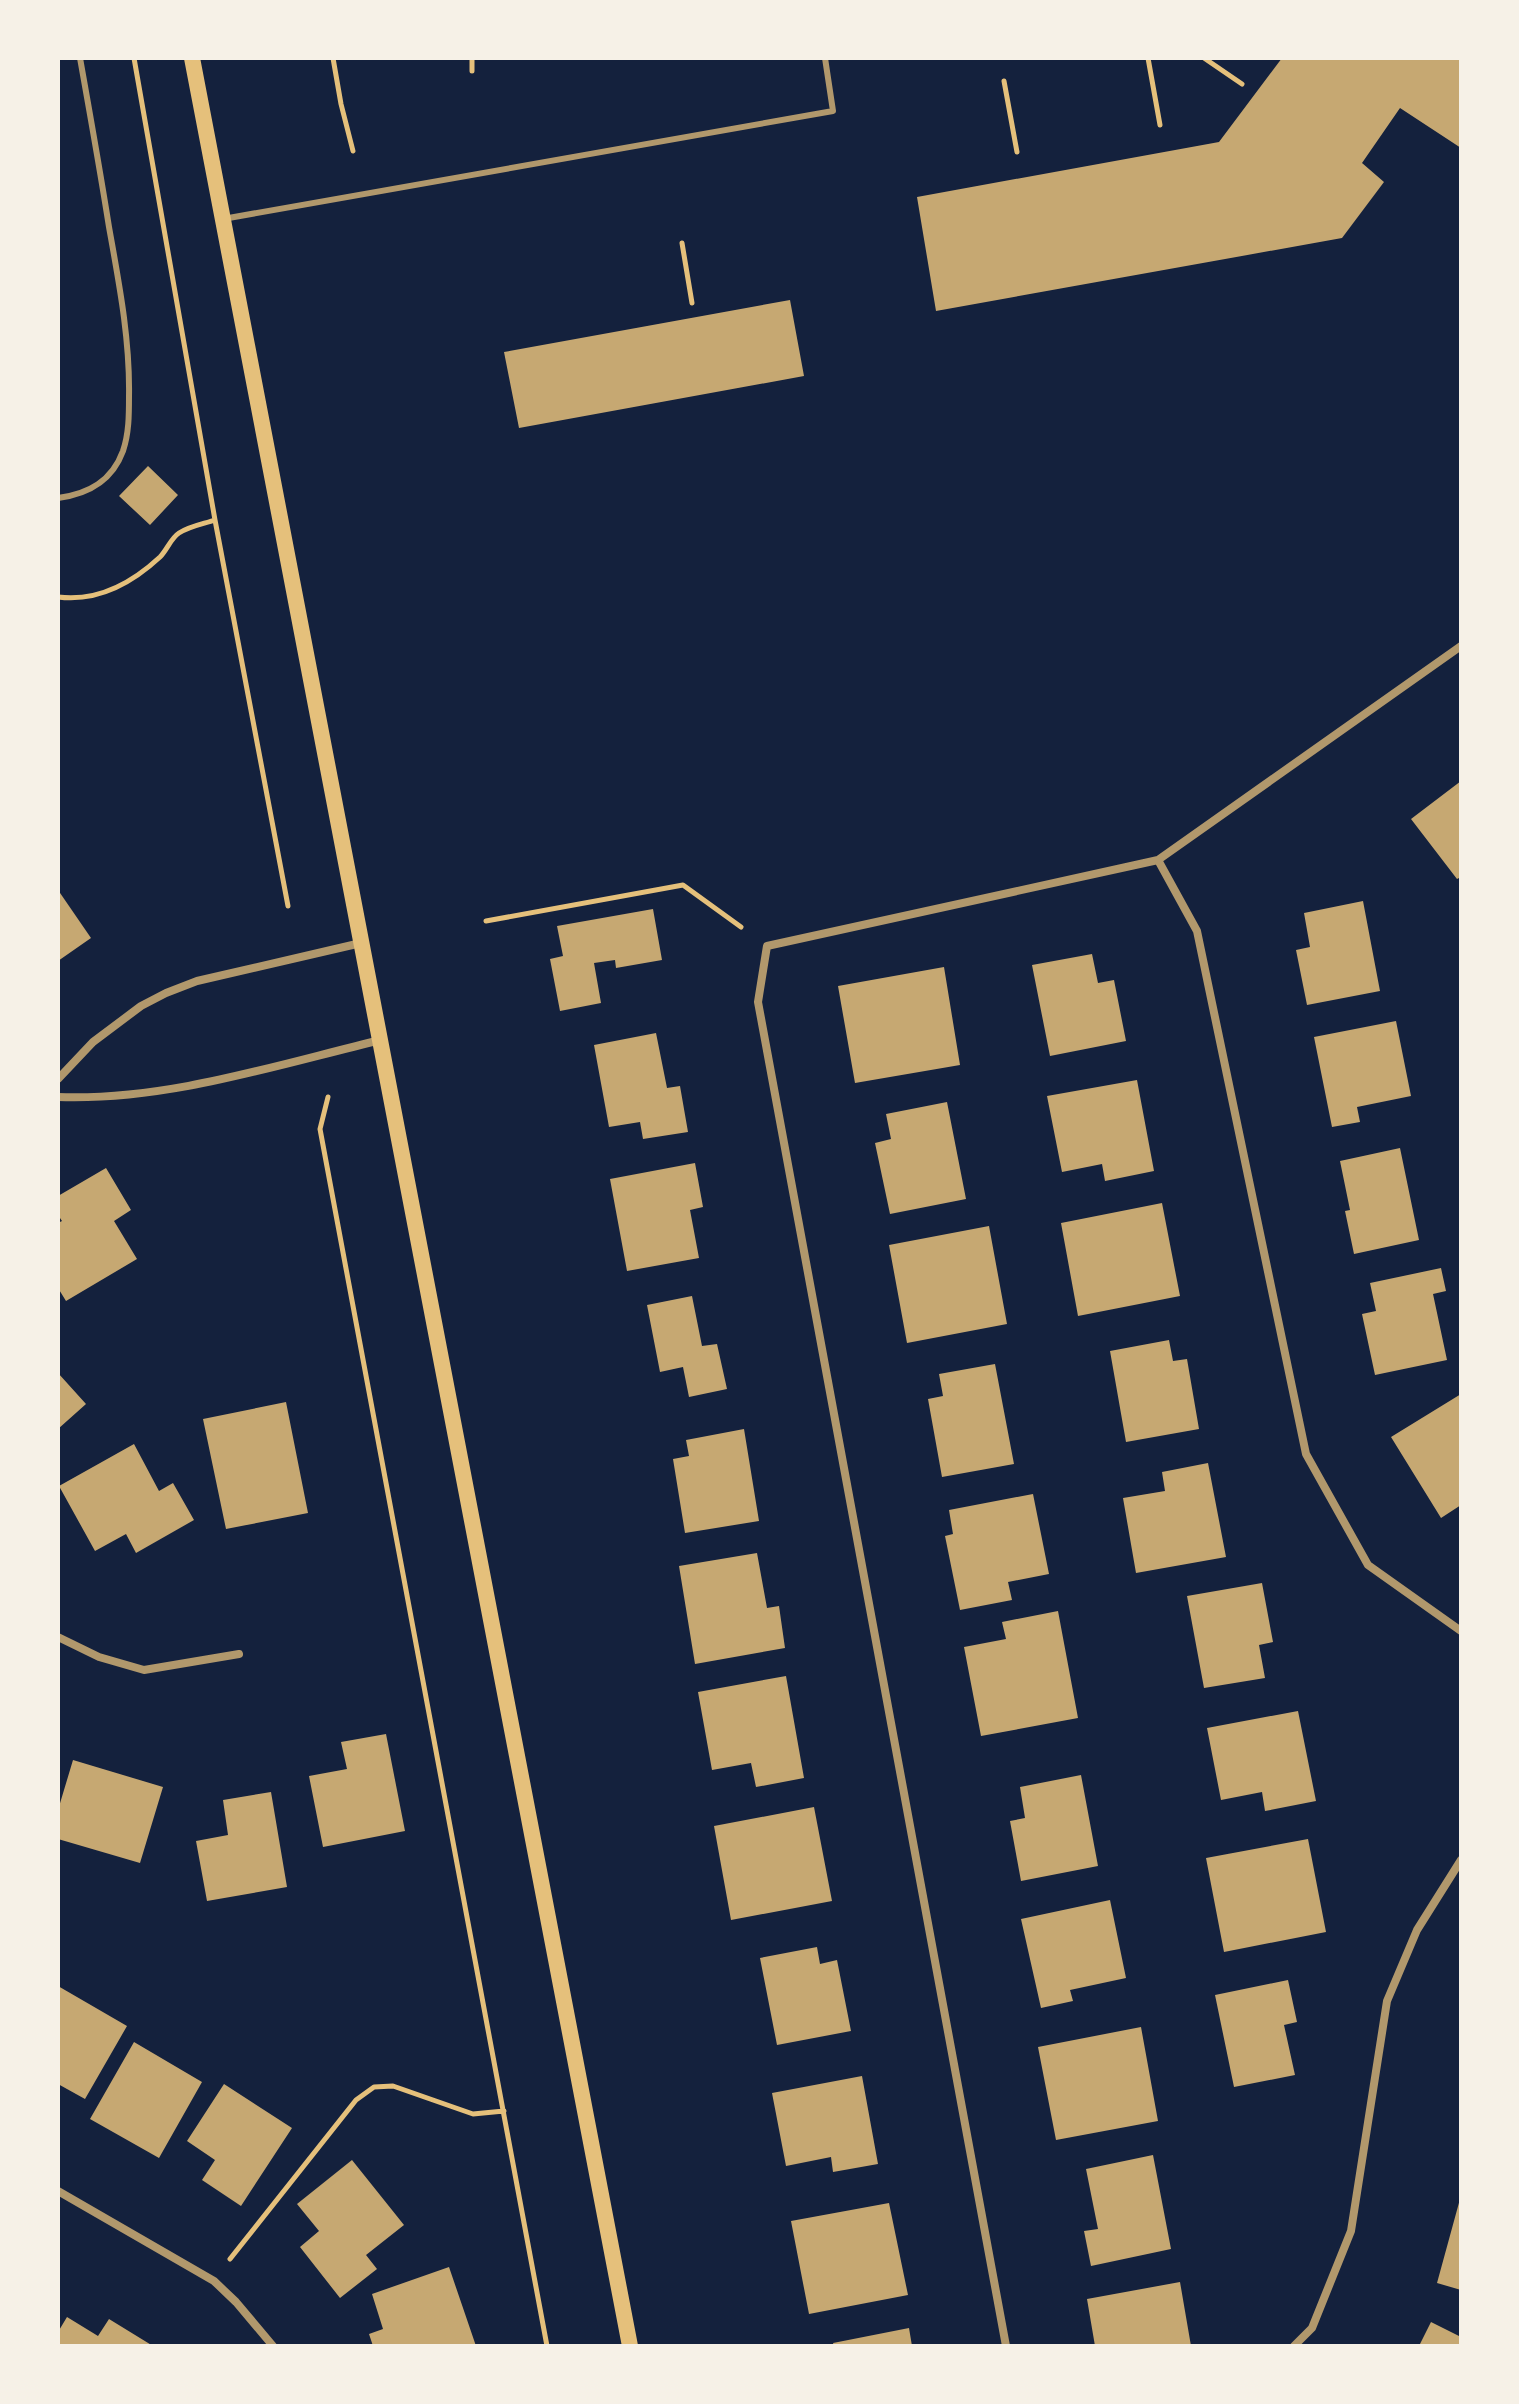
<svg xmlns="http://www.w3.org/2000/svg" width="1519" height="2404" viewBox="0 0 1519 2404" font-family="'Asap Condensed',sans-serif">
<rect width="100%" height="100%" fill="#14213d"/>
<!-- building -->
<path fill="#c6a872" d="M 1282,58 L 1461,58 L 1461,148 L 1400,108 L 1362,163 L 1384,182 L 1342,238 L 936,311 L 917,197 L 1219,142 Z
M 790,300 L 804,376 L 519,428 L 504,352 Z
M 148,466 L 178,495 L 150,525 L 119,496 Z
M 1461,781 L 1461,877 L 1457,879 L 1411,819 Z
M 58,890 L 91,938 L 58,961 Z
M 1363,901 L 1380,991 L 1307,1005 L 1296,950 L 1310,947 L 1304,913 Z
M 653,909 L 662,960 L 616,968 L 615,960 L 594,963 L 601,1003 L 560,1011 L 550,959 L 563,956 L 557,926 Z
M 1092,954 L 1098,983 L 1114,980 L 1126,1041 L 1050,1056 L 1032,965 Z
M 944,967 L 960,1065 L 855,1083 L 838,986 Z
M 1396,1021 L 1411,1096 L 1357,1107 L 1360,1122 L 1332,1127 L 1314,1037 Z
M 656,1033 L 667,1088 L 680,1086 L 688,1132 L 643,1139 L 640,1122 L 609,1127 L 594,1045 Z
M 1137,1080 L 1154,1171 L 1105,1181 L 1102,1164 L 1062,1172 L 1047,1096 Z
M 947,1102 L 966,1199 L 890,1214 L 875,1143 L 891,1139 L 886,1114 Z
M 1400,1148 L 1419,1240 L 1354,1254 L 1345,1211 L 1350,1210 L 1340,1161 Z
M 695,1163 L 703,1207 L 690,1210 L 699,1258 L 627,1271 L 610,1179 Z
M 106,1168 L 131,1210 L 114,1221 L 137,1259 L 66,1301 L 58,1288 L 58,1223 L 62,1221 L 58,1215 L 58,1196 Z
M 1162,1203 L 1180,1296 L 1078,1316 L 1061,1223 Z
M 989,1226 L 1007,1324 L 907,1343 L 889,1245 Z
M 1441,1268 L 1446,1291 L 1433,1294 L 1447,1360 L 1375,1375 L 1362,1314 L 1376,1311 L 1370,1283 Z
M 692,1296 L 702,1346 L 717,1344 L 727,1389 L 689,1397 L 683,1367 L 660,1372 L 647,1305 Z
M 1169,1340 L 1173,1361 L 1187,1359 L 1199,1429 L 1126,1442 L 1110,1351 Z
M 995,1364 L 1014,1464 L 942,1477 L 928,1399 L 943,1396 L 939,1374 Z
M 58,1373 L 86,1404 L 58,1429 Z
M 1461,1394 L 1461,1505 L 1441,1518 L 1391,1437 Z
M 286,1402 L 308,1513 L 226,1529 L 203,1419 Z
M 744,1429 L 759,1521 L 685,1533 L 673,1459 L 689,1456 L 686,1440 Z
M 134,1444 L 159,1491 L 173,1483 L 194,1520 L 136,1553 L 126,1534 L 95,1551 L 59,1486 Z
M 1208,1463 L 1226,1557 L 1136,1573 L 1123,1498 L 1165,1491 L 1162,1472 Z
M 1033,1494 L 1049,1574 L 1008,1582 L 1012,1600 L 960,1610 L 945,1536 L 953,1534 L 949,1510 Z
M 757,1553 L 767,1608 L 779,1606 L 785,1648 L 695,1664 L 679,1566 Z
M 1262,1583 L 1273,1642 L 1259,1645 L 1265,1678 L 1204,1688 L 1187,1596 Z
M 1058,1611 L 1078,1718 L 981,1736 L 964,1647 L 1006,1639 L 1002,1622 Z
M 786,1676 L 804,1778 L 756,1787 L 751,1763 L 712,1770 L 698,1692 Z
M 1298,1711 L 1316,1801 L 1265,1811 L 1262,1792 L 1221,1800 L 1207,1728 Z
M 386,1734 L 405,1831 L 323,1847 L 309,1776 L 347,1769 L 341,1742 Z
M 73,1760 L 163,1787 L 140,1863 L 58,1839 L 58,1810 Z
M 1081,1775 L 1098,1866 L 1021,1881 L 1010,1821 L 1025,1818 L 1020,1787 Z
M 271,1792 L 287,1887 L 207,1901 L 196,1841 L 228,1835 L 223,1800 Z
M 814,1807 L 832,1901 L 731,1920 L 714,1826 Z
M 1308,1839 L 1326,1932 L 1224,1952 L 1206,1858 Z
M 1110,1900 L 1126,1978 L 1070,1990 L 1073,2001 L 1041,2008 L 1021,1919 Z
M 817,1947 L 820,1964 L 837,1960 L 851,2031 L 777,2045 L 760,1958 Z
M 1288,1980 L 1297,2022 L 1284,2025 L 1295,2075 L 1234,2087 L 1215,1995 Z
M 58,1986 L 127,2026 L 85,2099 L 58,2084 Z
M 1141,2027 L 1158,2121 L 1056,2140 L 1038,2047 Z
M 134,2042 L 202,2082 L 159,2158 L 90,2119 Z
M 862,2076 L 878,2164 L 833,2172 L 831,2157 L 786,2166 L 772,2093 Z
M 224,2084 L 292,2128 L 241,2206 L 202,2180 L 215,2160 L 187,2141 Z
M 1153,2155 L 1171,2249 L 1091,2266 L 1084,2231 L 1098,2229 L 1086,2169 Z
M 352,2160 L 404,2225 L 366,2255 L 377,2269 L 340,2298 L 300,2247 L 319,2231 L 297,2204 Z
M 1460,2199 L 1461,2199 L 1461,2290 L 1437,2283 Z
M 889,2203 L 908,2295 L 809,2314 L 791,2221 Z
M 449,2267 L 476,2346 L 373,2346 L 369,2334 L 383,2329 L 372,2294 Z
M 1180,2282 L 1191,2346 L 1095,2346 L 1087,2299 Z
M 67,2317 L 98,2336 L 109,2319 L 153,2346 L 58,2346 L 58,2332 Z
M 1431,2322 L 1461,2337 L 1461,2346 L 1419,2346 Z
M 909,2328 L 912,2346 L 834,2346 L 833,2343 Z"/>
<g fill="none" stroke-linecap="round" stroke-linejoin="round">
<!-- path -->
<path stroke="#e5c07b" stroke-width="5" d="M 134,58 L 215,520 L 288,906
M 333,58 L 341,104 L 353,151
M 472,58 L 472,71
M 1148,58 L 1160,125
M 1204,58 L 1242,84
M 1004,81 L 1017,152
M 682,243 L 692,303
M 58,597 C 97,602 132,583 160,557 C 167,550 171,538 179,533 C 190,526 203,524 215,520
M 486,921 L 683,885 L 741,927
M 328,1097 L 320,1129 L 547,2346
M 230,2259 L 356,2100 L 374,2087 L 393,2086 L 473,2114 L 504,2111"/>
<!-- service -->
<path stroke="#b1986c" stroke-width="6" d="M 223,219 L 833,111 L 825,58
M 58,498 C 89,494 112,481 123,451 C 129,433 129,415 129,396 C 130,339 119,283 109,227 C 100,170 90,114 80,58"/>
<!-- minor -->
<path stroke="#b1986c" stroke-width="8" d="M 1158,860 L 1197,931 L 1306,1454 L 1368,1565 L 1461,1631
M 58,1079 L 93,1042 L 141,1006 L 166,993 L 197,981 L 361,943
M 58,1097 C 167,1101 276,1065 381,1040
M 58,1637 L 99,1657 L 144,1670 L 239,1654
M 58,2191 L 214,2281 L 236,2302 L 273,2346
M 1006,2346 L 758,1002 L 767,946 L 1158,860 L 1461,646
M 1294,2346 L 1312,2328 L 1351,2231 L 1387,2001 L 1417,1930 L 1461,1860"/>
<!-- secondary -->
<path stroke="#e5c07b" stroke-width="16" d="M 192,58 L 630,2346"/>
</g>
<!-- border -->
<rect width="1519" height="2404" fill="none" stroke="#f6f1e7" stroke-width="120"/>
</svg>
